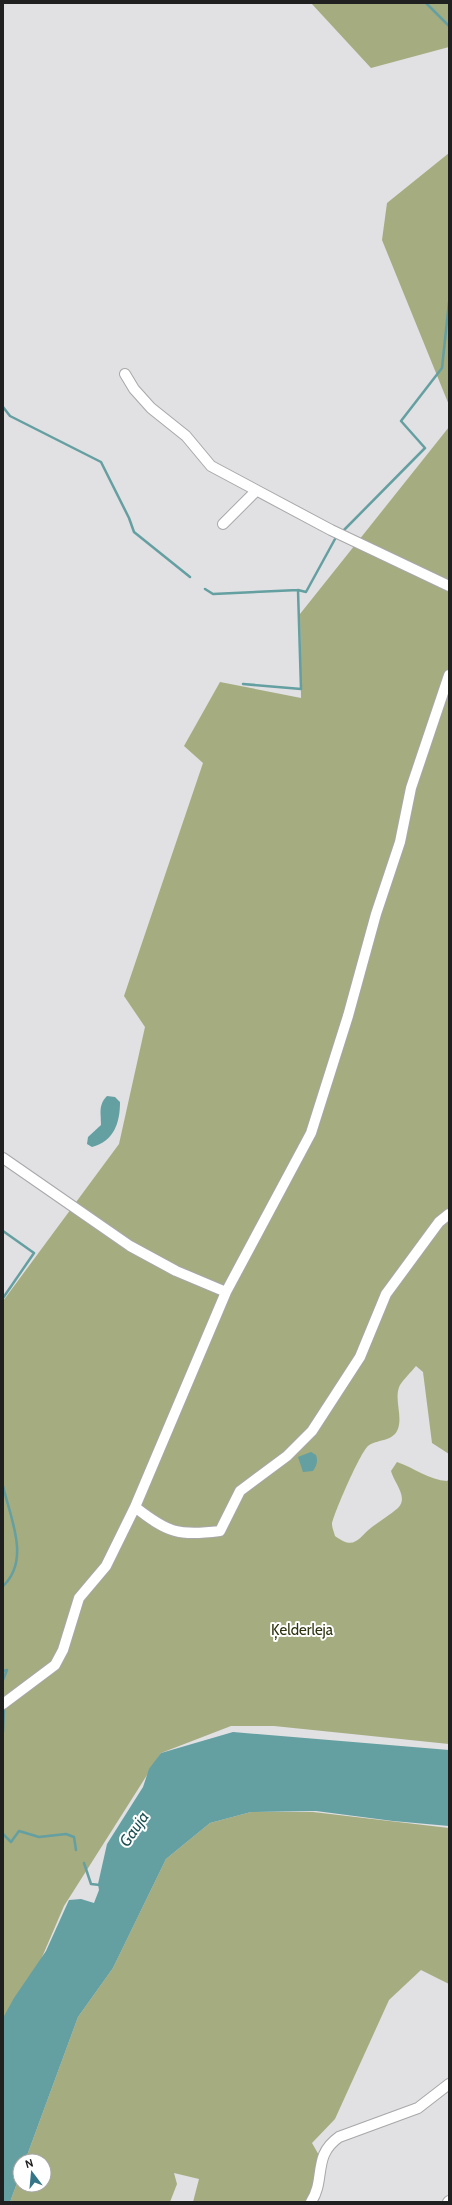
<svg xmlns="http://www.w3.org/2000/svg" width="452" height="2205" viewBox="0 0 452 2205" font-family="Cabin,sans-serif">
<rect width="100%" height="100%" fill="#e1e0e3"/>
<!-- forest -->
<path fill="#a5ac80" d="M 311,3 L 449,3 L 449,47 L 371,68 Z
M 449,153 L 449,405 L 382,240 L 387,203 Z
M 449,427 L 449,1454 L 432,1443 L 423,1372 L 416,1366 C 411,1372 404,1379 400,1385 C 393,1399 404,1417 397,1431 C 391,1442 377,1439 368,1446 C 360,1453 334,1513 332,1524 C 332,1528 334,1532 335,1536 C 355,1551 358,1538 372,1527 C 380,1521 390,1515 398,1508 C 409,1497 394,1483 391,1471 L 397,1462 C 414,1468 430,1480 447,1481 L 449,1479 L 449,1744 L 274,1726 L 231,1726 L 161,1753 L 64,1906 L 3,2048 L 3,1301 L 119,1144 L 145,1027 L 124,996 L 203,763 L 184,746 L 220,682 L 301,698 L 300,614 Z
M 251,1812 L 313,1812 L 449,1828 L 449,1984 L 421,1970 L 389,2000 L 335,2119 L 312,2143 L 320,2157 L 311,2196 L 307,2202 L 193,2202 L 199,2179 L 174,2173 L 177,2184 L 170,2202 L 10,2202 L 20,2175 L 20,2185 L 44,2185 L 44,2161 L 25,2161 L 78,2017 L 113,1968 L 166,1859 L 210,1823 Z"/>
<!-- water -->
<path fill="#649fa1" d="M 107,1096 L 115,1097 L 120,1102 C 120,1123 114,1141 92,1147 L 87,1144 L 88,1137 L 101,1125 C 101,1114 98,1105 107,1096 Z
M 311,1452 L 316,1455 C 318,1461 317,1465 313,1471 L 303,1472 L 298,1457 Z
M 233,1732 L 449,1750 L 449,1826 L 393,1821 L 316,1811 L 251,1812 L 210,1823 L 166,1859 L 113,1968 L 78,2017 L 25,2161 L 20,2161 L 20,2175 L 10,2202 L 3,2202 L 3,2018 L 14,1998 L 46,1951 L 69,1900 L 81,1899 L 94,1903 L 99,1890 L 98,1884 L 107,1844 L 143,1787 L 149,1769 L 161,1753 Z"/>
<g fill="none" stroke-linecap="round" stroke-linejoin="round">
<!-- stream -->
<path stroke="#649fa1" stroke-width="2.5" d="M 426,3 L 449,26
M 3,407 L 10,416 L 101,462 L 129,518 L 134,532 L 190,577
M 344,530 L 425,448 L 401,421 L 442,368 L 449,302
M 205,589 L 213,594 L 298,590 L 301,689 L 243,684
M 298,590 L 306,592 L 335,539
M 3,1231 L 34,1253 L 3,1298
M 3,1486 C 10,1517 31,1560 3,1586
M 3,1671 L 7,1670 L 3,1680
M 3,1732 L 4,1710
M 3,1834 L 11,1842 L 19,1831 L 39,1837 L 66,1834 L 74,1837 L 76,1850
M 84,1863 L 91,1884 L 100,1885"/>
<!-- minor casing -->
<g stroke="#a8a7a9" stroke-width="12">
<path id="minor" d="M 125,374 L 134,389 L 151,408 L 186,436 L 211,466 L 331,530 L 449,586
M 223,524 L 256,491
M 3,1158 L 130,1246 L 176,1271 L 226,1292
M 135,1507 L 226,1292 L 311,1133 L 348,1016 L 376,914 L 400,842 L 411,788 L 449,675
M 3,1704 L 55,1665 L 63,1650 L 79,1598 L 106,1566 L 135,1507 C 168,1533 178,1536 220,1531 L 240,1491 L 287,1456 L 312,1431 L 360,1357 L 386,1294 L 439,1222 L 449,1214
M 311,2202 C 326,2179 312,2156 339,2137 L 418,2108 L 449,2084
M 448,2202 L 449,2201"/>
</g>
<!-- minor -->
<use href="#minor" stroke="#fff" stroke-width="10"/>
</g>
<g text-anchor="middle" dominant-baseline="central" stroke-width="4" stroke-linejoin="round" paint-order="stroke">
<!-- park labels -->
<g font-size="15" fill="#2e320e" stroke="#fff">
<text x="302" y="1630">Ķelderleja</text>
</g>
<!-- water labels -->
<g font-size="16" font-style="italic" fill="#1d5154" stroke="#fff">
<text transform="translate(134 1829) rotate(-55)">Gauja</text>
</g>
</g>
<!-- border -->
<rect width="452" height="2205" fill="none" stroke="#212021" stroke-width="8"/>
<!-- north arrow -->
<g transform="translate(32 2173) rotate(344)"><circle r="19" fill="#ffffff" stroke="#a6a6a6"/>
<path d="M0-3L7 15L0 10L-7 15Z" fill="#347588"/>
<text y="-6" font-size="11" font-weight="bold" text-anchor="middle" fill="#212021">N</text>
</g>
</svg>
